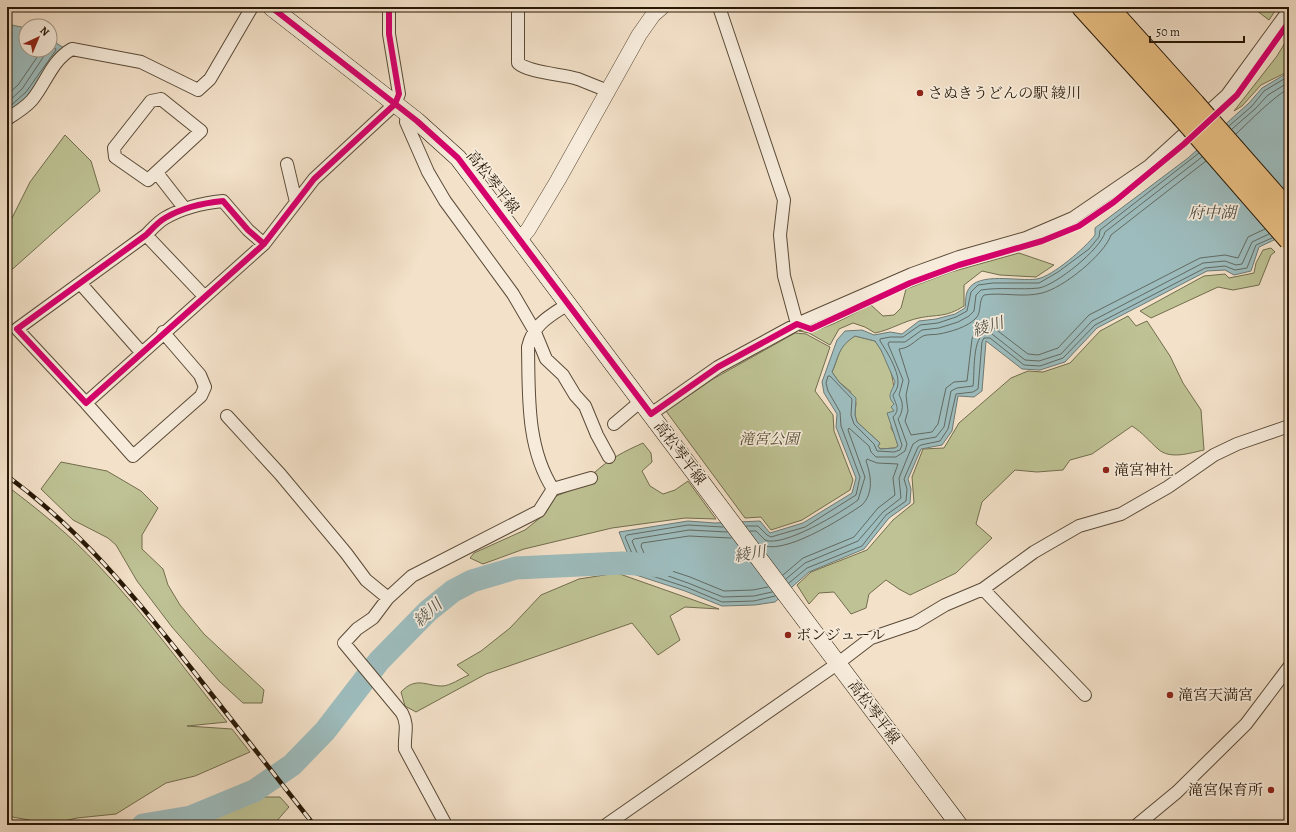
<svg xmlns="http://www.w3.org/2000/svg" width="1296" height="832" viewBox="0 0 1296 832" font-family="Alegreya,'Noto Serif JP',serif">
<rect width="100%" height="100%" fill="#f3e1c9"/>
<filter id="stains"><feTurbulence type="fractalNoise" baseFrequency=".005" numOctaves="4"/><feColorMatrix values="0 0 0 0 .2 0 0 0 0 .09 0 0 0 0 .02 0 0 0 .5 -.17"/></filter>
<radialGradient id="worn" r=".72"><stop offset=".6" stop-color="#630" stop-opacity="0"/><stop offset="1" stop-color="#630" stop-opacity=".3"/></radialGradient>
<!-- green -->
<path fill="#bec294" stroke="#726d4d" d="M 1252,7 L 1276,7 L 1277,8 L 1269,20 Z
M 1289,36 L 1289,71 L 1261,85 L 1242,106 L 1234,111 L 1277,56 Z
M 65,135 L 91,161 L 100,191 L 7,274 L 7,228 L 30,182 Z
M 1271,248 L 1275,252 L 1271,255 L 1259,285 L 1233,290 L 1218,287 L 1151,318 L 1140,311 L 1204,276 L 1225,274 L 1229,278 L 1254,273 L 1256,263 L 1263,250 Z
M 1019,253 L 1054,265 L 1036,277 L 1000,275 L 982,271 L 964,285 L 964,306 C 945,318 938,314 919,318 C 904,321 890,330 875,333 L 865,327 L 853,323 L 839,329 L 830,345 L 809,333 L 799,331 C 805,329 809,331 815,330 C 834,326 853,313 871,305 L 883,316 L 894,315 L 901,308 L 906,289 L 951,272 Z
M 1128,316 L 1136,326 L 1147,321 L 1170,356 L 1183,383 L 1201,410 L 1204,450 C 1190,453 1170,460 1158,449 C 1149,441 1143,433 1132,426 L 1092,454 L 1070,460 L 1063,470 L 1037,472 L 1015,470 L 982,502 L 976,524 L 992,538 L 956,573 L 910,595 L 899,589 L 886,580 L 869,594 L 866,608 L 851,614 L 834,592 L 819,593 L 809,604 L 797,585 L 811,572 L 867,550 L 893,520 L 914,503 L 912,477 L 923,449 L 944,448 L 959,423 L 1011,378 L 1028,371 L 1043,372 L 1070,363 L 1100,331 Z
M 795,333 L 806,334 L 830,347 L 815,391 L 833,415 L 834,431 L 853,480 L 850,490 L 802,520 L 771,530 L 761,517 L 745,518 L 666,411 L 713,379 Z
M 855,336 L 875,341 C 896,369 897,394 891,428 L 895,435 L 898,446 L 895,448 L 880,449 L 878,446 L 880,443 L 857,422 L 855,415 L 856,403 L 850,391 L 839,382 L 832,372 C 840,355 837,347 855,336 Z
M 643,443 L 651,453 L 652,462 L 642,471 L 650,486 L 663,494 L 675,490 L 688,481 L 716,519 L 685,518 L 612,528 L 524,549 L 483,564 L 470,558 L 474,553 L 525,530 L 545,514 L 556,496 L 597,480 L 594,473 C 609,459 625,451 643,443 Z
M 61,462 L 107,471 L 141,491 L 158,508 L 142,535 L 142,549 L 163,569 L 168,585 L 180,605 L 204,634 L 264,690 L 262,703 L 243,703 L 219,681 L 172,627 L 137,581 L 116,545 L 108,538 L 73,520 L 41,489 Z
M 7,486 C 39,510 71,536 98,565 C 145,614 185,670 227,722 L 187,726 L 232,729 L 250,752 L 195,776 L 166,783 L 116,814 L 77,818 L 51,824 L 7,816 Z
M 617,573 L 719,609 L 685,607 L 670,616 L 680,640 L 658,655 L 632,623 L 486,674 L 416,712 L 405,706 L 401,692 C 416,676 426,686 442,686 C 450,686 461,678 469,675 L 457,665 L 481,651 L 510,628 L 541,595 L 579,579 Z
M 265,797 L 280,797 L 289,807 L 274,824 L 185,825 Z"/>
<!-- water -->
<path fill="#9dbcbd" stroke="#6e7a74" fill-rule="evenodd" d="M 7,24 L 26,28 L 26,50 L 50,50 L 50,39 L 64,48 L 29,95 L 7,115 Z
M 1289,72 L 1289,233 L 1259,247 L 1251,271 L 1234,275 L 1225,270 L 1207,271 L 1097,328 L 1065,362 L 1040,370 L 1022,369 L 986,341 L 982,391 L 974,397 L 958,396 L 952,431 L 942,445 L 921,449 L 908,479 L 911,489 L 910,503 L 889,518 L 864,549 L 809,572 L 775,602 L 755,605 L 722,606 L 685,591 L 636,575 L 619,532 L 688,521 L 715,523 L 760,521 L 770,533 L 803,523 L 852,493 L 856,478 L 836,427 L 837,414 L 824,393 L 822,382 L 837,340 L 845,331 L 862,330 L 874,335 L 890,332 L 902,334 L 919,321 L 936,319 L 955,314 L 965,308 C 966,303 965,295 968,290 C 978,271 1019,282 1037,279 C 1053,276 1085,248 1095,235 L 1095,228 L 1188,158 L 1249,103 L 1262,88 ZM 855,336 L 875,341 L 881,350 L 895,382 C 892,392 886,395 894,404 L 891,407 L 894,411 L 887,413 L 898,446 L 895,448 L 880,449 L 878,446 L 880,443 L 857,422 L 855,415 L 856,398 L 839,382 L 832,372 C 839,356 838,347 855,336 Z"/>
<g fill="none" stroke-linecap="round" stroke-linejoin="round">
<!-- shore -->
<path stroke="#626a62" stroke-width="1" d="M 7,95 L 18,85 L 40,53 L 40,50
M 7,103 L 22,89 L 48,50
M 7,109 L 26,92 L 56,50 L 55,48 L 50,44
M 1229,126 L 1252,106 L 1264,91 L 1289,76
M 1232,129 L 1255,109 L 1268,95 L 1289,82
M 1236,134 C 1253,118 1270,100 1289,88
M 1206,161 L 1111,235 C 1104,255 1063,288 1042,293 C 1023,298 1002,292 984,295 C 978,301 982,312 976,318 C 968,327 950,332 939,334 C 934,335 928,334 923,336 C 914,341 910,348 899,349 L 909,381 L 906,395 L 908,411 L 905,421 L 911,435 L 932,432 L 938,424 L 946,388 L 954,382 L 967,381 L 972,339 L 975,332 L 980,328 L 988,326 L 994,328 L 1028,354 L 1038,355 L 1058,348 L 1089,315 L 1200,258 L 1225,255 L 1238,258 L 1248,237 L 1265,229
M 746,526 L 758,526 L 767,535 L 771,537 L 805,527 L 856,495 L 860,477 L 841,426 L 840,412 L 828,391 L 826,383 L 828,376 L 830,376 L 852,399 L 851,415 L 854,424 L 874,444 L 877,451 L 894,452 L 900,450 L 902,445 L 893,417 C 901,409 895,404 893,395 C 896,391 898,387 898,383 C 899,371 886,350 880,341 L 880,339 L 890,337 L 903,337 L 920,325 L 938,323 L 956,317 L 967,311 L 971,292 L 978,285 L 993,283 L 1039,283 L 1058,272 L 1089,249 L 1099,237 L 1100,230 L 1199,153
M 723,527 L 688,525 L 627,535 L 625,537 L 640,572 L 686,587 L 722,602 L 754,601 L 775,596
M 750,531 L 756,531 L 765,540 C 783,548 842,512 858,500 L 865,477 L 848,430 L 849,428 L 869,446 L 871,452 L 876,457 L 896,457 L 905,451 L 907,444 L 898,419 C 903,412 904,403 899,395 L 903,380 L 888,344 L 889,342 L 905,342 L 922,330 L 939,328 L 958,322 L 969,316 L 974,311 L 976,295 L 981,290 C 1000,287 1020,290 1039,288 C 1056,285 1101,249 1105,232 L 1202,157
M 727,532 L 689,530 L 634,539 L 632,541 L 643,567 L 688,583 L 723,597 L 754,596 L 772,592
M 731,538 L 689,536 L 642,543 L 641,546 L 648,563 L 690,577 L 724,591 L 753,590 L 768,587
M 760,544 C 781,558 843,518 862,505 C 874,493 871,475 866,461 L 867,459 L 877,463 L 898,464 L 893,478 L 895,495 L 878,508 L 854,537 L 803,558 L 783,575
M 786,579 L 805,563 L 858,541 L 883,512 L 901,498 L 899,478 L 913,444 L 919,440 L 936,437 L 944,427 L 951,391 L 957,388 L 973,386 C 975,373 971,326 992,334 L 1025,360 L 1039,361 L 1061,354 L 1092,321 L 1203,263 L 1225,261 L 1236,265 L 1242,264 L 1252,242 L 1269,234
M 789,583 L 807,568 L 862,546 L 886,515 L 906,501 L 907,489 L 904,479 L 918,447 L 921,445 L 940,441 L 948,429 L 956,394 L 973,392 L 978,389 L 982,342 L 984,338 L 990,338 L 1024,365 L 1040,366 L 1063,358 L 1095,325 L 1205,268 L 1225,266 L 1235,270 L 1247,268 L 1256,245 L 1272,238"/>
<!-- river -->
<path stroke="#9dbcbd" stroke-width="23" d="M 143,825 L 191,817 L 254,791 L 292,765 L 325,731 L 379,661 L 428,611 L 453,591 L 472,581 L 516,568 L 622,563 L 663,566"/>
<!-- minor casing -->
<g stroke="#5a4a37" stroke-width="14">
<path id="minor" d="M 518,7 L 518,63 C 529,73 563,74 578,79 C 588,83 598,87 608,91
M 719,7 L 784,200 L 780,235 L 784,276 L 797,324
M 161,99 L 201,131 L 148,180 L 115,157 L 114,148 L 151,101 Z
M 407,113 L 406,122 L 428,172 L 445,201 L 513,294 L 534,330 L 546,359 L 563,375 L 575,395 L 585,406 L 597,435 L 609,457
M 7,119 C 15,114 26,107 32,100 C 46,83 52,60 72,49 L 141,62 L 198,90 L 210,79 L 252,7
M 287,164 L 296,202
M 157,173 L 185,209
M 146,235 L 204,296
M 264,244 L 248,230 L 223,201 C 203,203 182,208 165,218 C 158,222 152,229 146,235 L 17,329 L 86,403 L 264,244 L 314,179 L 395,104 L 399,94 L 389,34 L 389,7
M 80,283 L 141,352
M 568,304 C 550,316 533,324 528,347 C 529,394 526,447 553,489 L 591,478
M 86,403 L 133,456 L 201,396 L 205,387 L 200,375 L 163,332
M 651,414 L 718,367 L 797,324 L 912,274 L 959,257 L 1026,238 L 1073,218 L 1149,166 L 1227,95 L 1289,10
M 227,416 L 280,474 L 346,553 L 366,580 L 388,598
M 614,424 L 641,401
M 983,589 L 1085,695
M 446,825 L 405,749 C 404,734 409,726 402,713 L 344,643 L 357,629 L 373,618 L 388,598 L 412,576 L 539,511 L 553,489
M 606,825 L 837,664 L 871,638 L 915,623 L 945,605 L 983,589 L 1034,552 L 1079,526 L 1121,514 L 1168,487 L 1214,455 L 1237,444 L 1289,426
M 1137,825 L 1177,792 L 1246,724 L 1289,667"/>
</g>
<!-- tertiary casing -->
<g stroke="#5a4a37" stroke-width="16">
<path id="tertiary" d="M 520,239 L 528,230 L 558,180 L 639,35 L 653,15 L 662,7"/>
</g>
<!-- secondary casing -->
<g stroke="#271806" stroke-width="18">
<path id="secondary" d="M 271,7 L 417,121 L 458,158 L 959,825"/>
</g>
<!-- trunk casing -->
<g stroke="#271806" stroke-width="22">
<path id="trunk" d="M 1082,7 L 1181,116
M 1108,7 L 1195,104"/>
</g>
<!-- minor -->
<use href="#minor" stroke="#f7ecdc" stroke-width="12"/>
<!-- tertiary -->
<use href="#tertiary" stroke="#f7ecdc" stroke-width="15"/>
<!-- secondary -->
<use href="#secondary" stroke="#f7ecdc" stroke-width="17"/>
<!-- trunk -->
<use href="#trunk" stroke="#eac084" stroke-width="20"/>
<!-- rail casing -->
<g stroke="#271806" stroke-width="4.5">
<path id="rail" d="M 7,476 C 79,528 136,598 191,668 C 232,720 273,773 314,825"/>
</g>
<!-- rail -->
<use href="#rail" stroke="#f7ecdc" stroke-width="3" stroke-dasharray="9" stroke-linecap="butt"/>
<!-- trunk-bridge casing -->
<g stroke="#271806" stroke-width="22" stroke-linecap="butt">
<path id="trunk-bridge" d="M 1195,104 L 1289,211
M 1181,116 L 1289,240"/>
</g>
<!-- trunk-bridge -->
<use href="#trunk-bridge" stroke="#eac084" stroke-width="20"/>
<!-- cycleway casing -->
<g stroke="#f7ecdc" stroke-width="8">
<path id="cycleway" d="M 271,7 L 417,121 L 458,158 L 651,414 L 718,367 L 797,324 L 811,329 L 910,283 L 959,265 L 1042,241 L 1079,226 L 1114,202 L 1184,144 L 1237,95 L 1289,22
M 264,244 L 248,230 L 223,201 C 203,203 182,208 165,218 C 158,222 152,229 146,235 L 17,329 L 86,403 L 264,244 L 314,179 L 395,104 L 399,94 L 389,34 L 389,7"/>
</g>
<!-- cycleway -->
<use href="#cycleway" stroke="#d6006c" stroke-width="6"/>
</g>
<!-- markers -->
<g fill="#8f2418" stroke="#f7ecdc" stroke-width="1.5">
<circle cx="920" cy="93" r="4"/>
<circle cx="1106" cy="470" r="4"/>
<circle cx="788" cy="635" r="4"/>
<circle cx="1170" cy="695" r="4"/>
<circle cx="1271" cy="790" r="4"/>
</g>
<g text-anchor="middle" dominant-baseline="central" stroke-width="3.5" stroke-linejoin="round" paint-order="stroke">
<!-- poi labels -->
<g font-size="15" fill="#271806" stroke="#f7ecdc" text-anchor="start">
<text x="928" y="93">さぬきうどんの駅 綾川</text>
<text x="1114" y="470">滝宮神社</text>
<text x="796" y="635">ボンジュール</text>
<text x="1178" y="695">滝宮天満宮</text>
<text x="1263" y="790" text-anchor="end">滝宮保育所</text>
</g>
<!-- street labels -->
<g font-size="15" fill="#271806" stroke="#f7ecdc">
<text transform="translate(493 182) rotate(52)">高松琴平線</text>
<text transform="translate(680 453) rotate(53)">高松琴平線</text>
<text transform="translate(874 712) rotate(53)">高松琴平線</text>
</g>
<!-- park labels -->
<g font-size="15" font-style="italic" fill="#544b31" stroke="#f7ecdc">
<text x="769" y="439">滝宮公園</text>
</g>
<!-- water labels -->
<g font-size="16" font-style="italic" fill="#505146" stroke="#f7ecdc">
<text x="1212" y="213">府中湖</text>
<text transform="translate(988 327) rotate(-17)">綾川</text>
<text transform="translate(750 554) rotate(-9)">綾川</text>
<text transform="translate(428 613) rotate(-42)">綾川</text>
</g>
</g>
<!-- margin -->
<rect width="1296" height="832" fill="none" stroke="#f3e1c9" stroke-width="24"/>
<rect x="8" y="8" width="1280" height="816" fill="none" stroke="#271806" stroke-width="2"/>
<rect x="12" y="12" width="1272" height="808" fill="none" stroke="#271806"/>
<!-- north arrow -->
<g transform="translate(38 38) rotate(44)"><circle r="19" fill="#f7ecdc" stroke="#a49786"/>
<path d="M0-3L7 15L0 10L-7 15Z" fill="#8f2418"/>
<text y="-6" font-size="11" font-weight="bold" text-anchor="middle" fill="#271806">N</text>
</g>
<!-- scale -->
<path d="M1150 36v6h94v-6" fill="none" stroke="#271806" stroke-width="2"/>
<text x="1156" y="36" font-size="12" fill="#271806" stroke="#f7ecdc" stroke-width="3" paint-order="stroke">50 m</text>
<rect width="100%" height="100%" filter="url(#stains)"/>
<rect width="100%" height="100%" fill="url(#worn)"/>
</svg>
